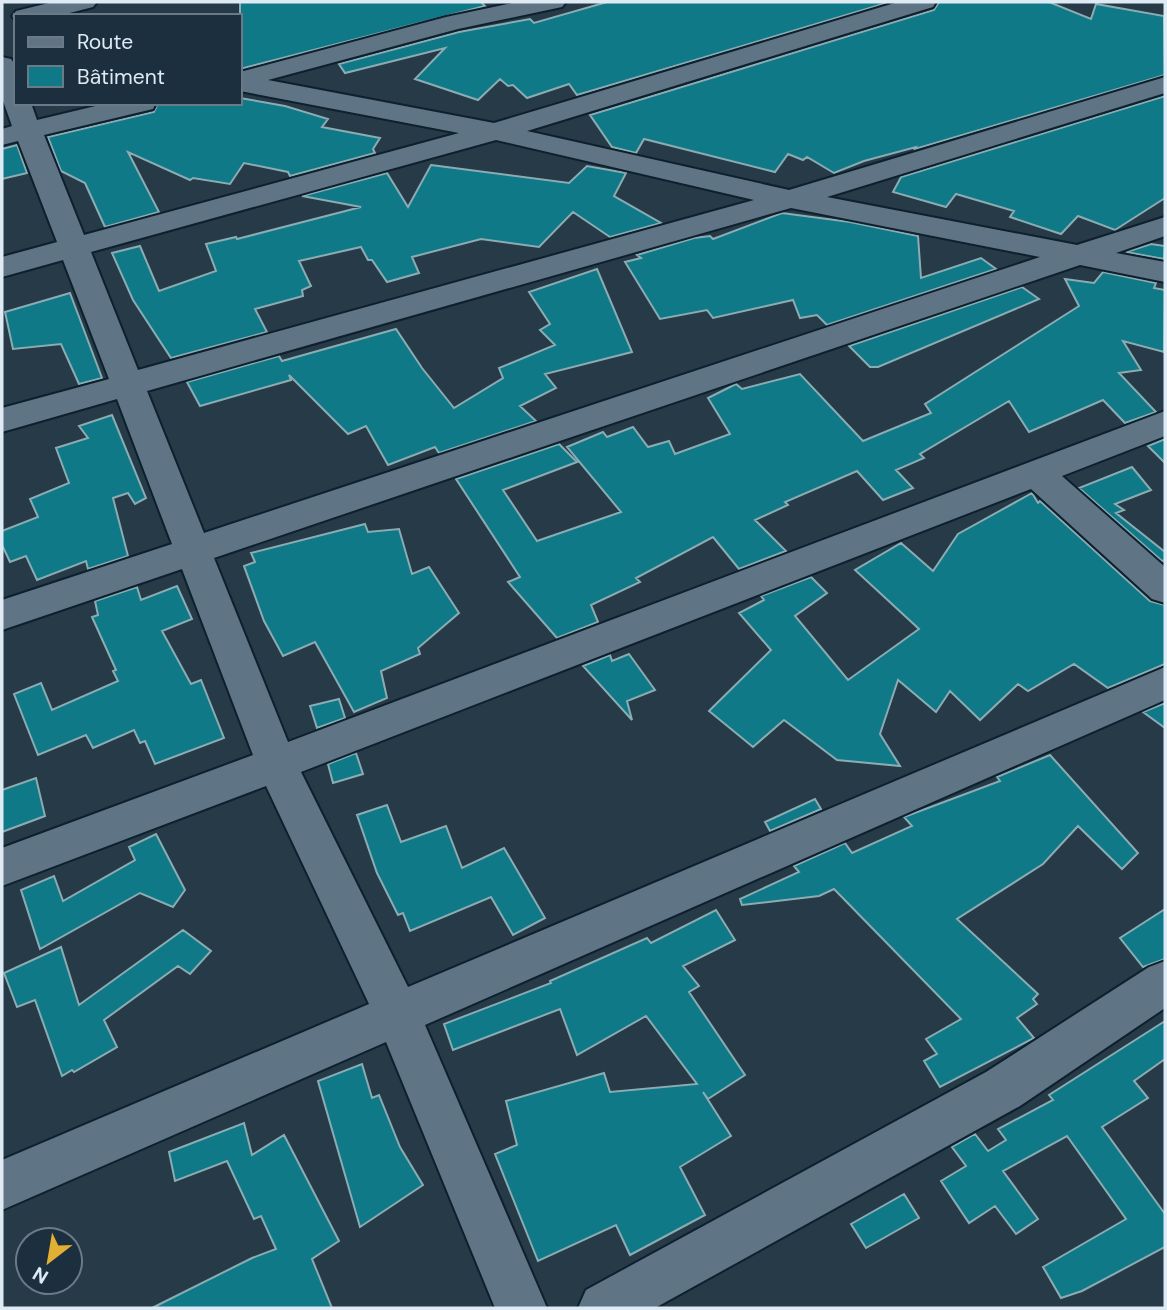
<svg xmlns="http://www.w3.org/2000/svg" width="1167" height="1310" viewBox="0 0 1167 1310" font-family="'DM Sans',sans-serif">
<rect width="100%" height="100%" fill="#263a48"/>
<!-- building -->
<path fill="#0f7988" stroke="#8bacb2" stroke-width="2" d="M 240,2 L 481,2 L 485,6 L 240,69 Z
M 607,2 L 890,2 L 577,95 L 569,84 L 527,98 L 513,85 L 508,86 L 500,79 L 478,100 L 415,79 L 445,48 L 345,73 L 339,64 L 459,32 L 530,19 L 534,23 Z
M 939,2 L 1049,2 L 1091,19 L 1096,4 L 1164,16 L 1165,75 L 915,149 L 916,147 L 864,161 L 834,173 L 807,157 L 803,160 L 788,154 L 775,172 L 644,139 L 636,153 L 612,147 L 590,115 L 934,10 Z
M 1165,96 L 1165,198 L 1115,230 L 1078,216 L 1061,234 L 1010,217 L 1014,211 L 956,194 L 946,207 L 893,192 L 901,177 Z
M 240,98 L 285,106 L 328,119 L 322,127 L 380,138 L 373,149 L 375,153 L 290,176 L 288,172 L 244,163 L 230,184 L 193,178 L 190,180 L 128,152 L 159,212 L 105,227 L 85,183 L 61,171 L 48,137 L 154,112 L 158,103 L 240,103 Z
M 17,145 L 27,173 L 2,179 L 2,149 Z
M 431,165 L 569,183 L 587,166 L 626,173 L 614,196 L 661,223 L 610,237 L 573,212 L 539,247 L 481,239 L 412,257 L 419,273 L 387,282 L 372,260 L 368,260 L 361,247 L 299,261 L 311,286 L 302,290 L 303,296 L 255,309 L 267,332 L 171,358 L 133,300 L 112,253 L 140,246 L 159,291 L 216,271 L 206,244 L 236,237 L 237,239 L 361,207 L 302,196 L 387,173 L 408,207 Z
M 782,213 L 850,222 L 918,236 L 921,278 L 981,258 L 996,269 L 827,325 L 817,315 L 800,318 L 793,300 L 713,318 L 707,310 L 660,319 L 625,262 L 641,258 L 637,255 L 694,238 L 710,236 L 713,239 Z
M 1151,244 L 1165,246 L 1164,259 L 1126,252 Z
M 597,269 L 632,352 L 545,374 L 556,388 L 520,406 L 536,421 L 439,453 L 435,447 L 388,465 L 366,426 L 348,434 L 289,375 L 291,380 L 200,406 L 187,382 L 279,356 L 282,361 L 396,329 L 422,368 L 454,408 L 503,378 L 499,368 L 555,345 L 540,330 L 550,324 L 529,292 Z
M 1103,272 L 1156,283 L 1154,288 L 1165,290 L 1164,352 L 1123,341 L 1141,370 L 1119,373 L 1156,412 L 1125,423 L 1103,400 L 1029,432 L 1009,401 L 920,454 L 924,458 L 896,470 L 913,488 L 883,500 L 857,471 L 785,502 L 788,505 L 755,520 L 786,551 L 739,569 L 713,537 L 636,578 L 640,582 L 591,605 L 598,622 L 557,638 L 508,582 L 520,577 L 456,479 L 559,444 L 577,462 L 503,490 L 537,541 L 621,512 L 567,447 L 603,432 L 607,437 L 633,427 L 648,447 L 669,441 L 675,454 L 730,434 L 708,398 L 736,384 L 742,389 L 800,374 L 863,441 L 931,413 L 925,404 L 1079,306 L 1065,279 L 1094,283 Z
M 1022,287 L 1039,299 L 878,367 L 870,367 L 849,346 Z
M 70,293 L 102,378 L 79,384 L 61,344 L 13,349 L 5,312 Z
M 112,415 L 146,498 L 135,504 L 128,493 L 113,498 L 128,556 L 88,569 L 86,561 L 37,580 L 26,556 L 10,562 L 2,545 L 2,531 L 38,517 L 30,499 L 69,483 L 56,448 L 88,438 L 79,426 Z
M 1165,439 L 1165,463 L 1148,446 Z
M 1132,467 L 1151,490 L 1115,504 L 1124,510 L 1116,513 L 1165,552 L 1165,560 L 1162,561 L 1079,488 Z
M 1032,493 L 1038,503 L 1040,501 L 1150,601 L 1165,605 L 1165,664 L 1108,688 L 1074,664 L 1028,691 L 1018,684 L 980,720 L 950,691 L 936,712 L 898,680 L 880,734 L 900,766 L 837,760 L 784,720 L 753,747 L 709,711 L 771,650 L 739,613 L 764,600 L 761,596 L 811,577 L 827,593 L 795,616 L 848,680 L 919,629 L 855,570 L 901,543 L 933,571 L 958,534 Z
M 365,524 L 368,532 L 399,529 L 412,574 L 429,567 L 459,613 L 418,648 L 420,654 L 381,671 L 387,698 L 354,712 L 315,642 L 283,656 L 264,621 L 244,566 L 255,562 L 251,553 Z
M 177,586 L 192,619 L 162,631 L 191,684 L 201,680 L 224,738 L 155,764 L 145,741 L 140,743 L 134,730 L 93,748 L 86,735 L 38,755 L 14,694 L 41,683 L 52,710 L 118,681 L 113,671 L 116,670 L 92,617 L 98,615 L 95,601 L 137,587 L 141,600 Z
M 629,654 L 655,690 L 627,701 L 632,720 L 583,666 L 610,655 L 612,661 Z
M 339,699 L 345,718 L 317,728 L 310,706 Z
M 1165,703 L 1165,728 L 1143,712 Z
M 356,753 L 363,774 L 333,783 L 328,764 Z
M 1050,755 L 1138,853 L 1122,869 L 1078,826 L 1043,864 L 957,919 L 1038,994 L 1033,999 L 1037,1004 L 1017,1018 L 1034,1038 L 940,1087 L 924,1061 L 937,1054 L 926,1039 L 961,1019 L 834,889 L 819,896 L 742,905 L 740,899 L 799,872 L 794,866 L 845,843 L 852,853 L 912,826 L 904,817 L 1000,781 L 997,777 Z
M 36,778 L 45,816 L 2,832 L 2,790 Z
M 815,799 L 821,809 L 770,831 L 765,822 Z
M 387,805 L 401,842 L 446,826 L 462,868 L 504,848 L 545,918 L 513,935 L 491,897 L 410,931 L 403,913 L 398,915 L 377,873 L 357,815 Z
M 156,834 L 185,890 L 173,907 L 140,893 L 40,949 L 21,890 L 54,876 L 63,901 L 135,860 L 129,847 Z
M 1165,909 L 1165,959 L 1143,967 L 1120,938 Z
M 716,910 L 735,940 L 683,966 L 699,986 L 689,992 L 745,1075 L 708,1099 L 703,1092 L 731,1136 L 680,1167 L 705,1215 L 630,1255 L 616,1225 L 538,1261 L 495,1154 L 517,1145 L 506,1101 L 604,1073 L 610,1092 L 697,1084 L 646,1016 L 577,1055 L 560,1009 L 453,1050 L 444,1024 L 551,983 L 550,981 L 647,938 L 651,943 Z
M 183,930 L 211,951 L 190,974 L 178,966 L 104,1020 L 117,1047 L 74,1072 L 72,1070 L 62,1076 L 35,1000 L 17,1007 L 4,973 L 61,947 L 79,1005 Z
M 1165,1021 L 1165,1059 L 1134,1081 L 1148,1098 L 1102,1127 L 1165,1214 L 1165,1247 L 1082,1291 L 1061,1298 L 1043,1267 L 1126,1219 L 1067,1136 L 1003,1171 L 1038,1219 L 1016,1234 L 995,1206 L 969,1223 L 941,1181 L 966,1166 L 952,1147 L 975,1134 L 988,1151 L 1006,1140 L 998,1129 L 1053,1100 L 1049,1095 Z
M 362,1064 L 372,1098 L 379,1095 L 400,1147 L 423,1185 L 360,1227 L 318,1081 Z
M 244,1123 L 252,1155 L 284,1135 L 339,1241 L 312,1259 L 332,1308 L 152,1308 L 252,1258 L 276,1249 L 261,1216 L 254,1219 L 227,1161 L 175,1181 L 169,1152 Z
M 904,1194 L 919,1218 L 866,1248 L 851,1224 Z"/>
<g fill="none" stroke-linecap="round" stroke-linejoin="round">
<!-- street casing -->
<g stroke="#0e202e" stroke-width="4">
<path id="street" d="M 53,2 L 97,2 L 93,7 L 58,16 L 16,16 L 16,21 L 12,16 L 16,11 Z
M 517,2 L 566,2 L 562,7 L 458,29 L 268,80 L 494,123 L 898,2 L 936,2 L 933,7 L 527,131 L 789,190 L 1165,77 L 1165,93 L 827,197 L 1077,245 L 1165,217 L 1165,236 L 1116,253 L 1165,262 L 1165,282 L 1080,265 L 214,558 L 288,742 L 1165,411 L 1165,436 L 1062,476 L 1165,567 L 1165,603 L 1152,599 L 1031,489 L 301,772 L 408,987 L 1165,667 L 1165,700 L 425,1025 L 547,1308 L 495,1308 L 386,1042 L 2,1210 L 2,1160 L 369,1004 L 266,786 L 2,886 L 2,848 L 253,755 L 182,569 L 2,630 L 2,600 L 172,544 L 117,399 L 2,432 L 2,408 L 109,379 L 63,260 L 2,277 L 2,257 L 57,242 L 18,141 L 2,145 L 2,129 L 12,126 L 2,98 L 2,57 L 11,59 L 16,66 L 16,103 L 31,103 L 37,120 L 108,103 L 156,103 L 153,109 L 44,135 L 84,235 L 459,133 L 240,91 L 240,72 L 446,17 ZM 496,140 L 754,200 L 138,370 L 91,252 ZM 791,208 L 1040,257 L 204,533 L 147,391 Z
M 1165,961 L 1165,1008 L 1020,1106 L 655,1308 L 578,1308 L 586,1290 L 986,1072 L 1149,967 Z"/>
</g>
<!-- street -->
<use href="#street" fill="#5f7485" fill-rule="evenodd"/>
</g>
<!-- border -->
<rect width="1167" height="1310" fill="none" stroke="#deeaf4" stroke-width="7"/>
<!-- legend -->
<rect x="14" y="14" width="228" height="91" fill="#1c2f3e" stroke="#6a7a87" stroke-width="2"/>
<rect x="28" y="37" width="35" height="10" fill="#5f7485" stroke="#6a7a87" stroke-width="2"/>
<text x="77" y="49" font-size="21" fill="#deeaf4">Route</text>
<rect x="28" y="66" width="35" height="21" fill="#0f7988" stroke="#6a7a87" stroke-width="2"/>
<text x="77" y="84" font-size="21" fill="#deeaf4">Bâtiment</text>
<!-- north arrow -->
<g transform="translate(49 1261) rotate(211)"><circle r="33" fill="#1c2f3e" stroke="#6a7a87" stroke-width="2"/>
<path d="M0-5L12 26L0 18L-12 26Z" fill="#e1af34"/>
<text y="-10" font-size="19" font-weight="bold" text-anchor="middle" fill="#deeaf4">N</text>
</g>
</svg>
